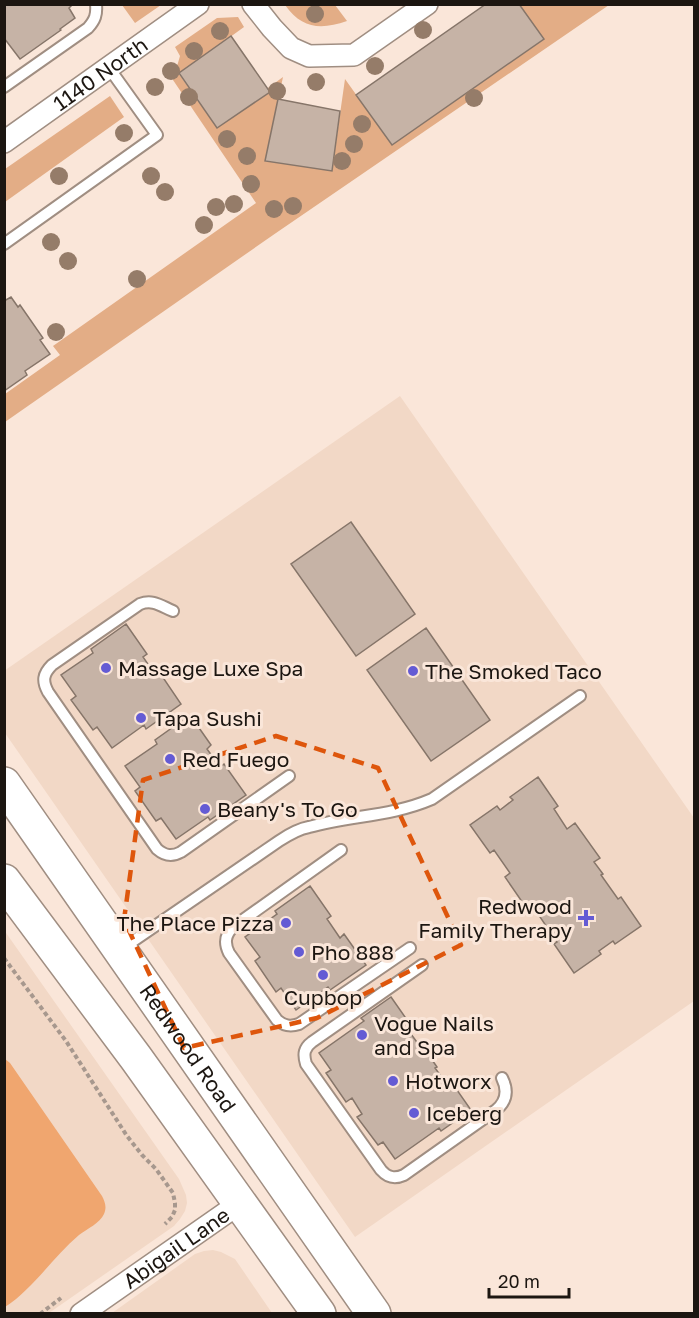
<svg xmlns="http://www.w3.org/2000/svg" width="699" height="1318" viewBox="0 0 699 1318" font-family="'Golos Text',sans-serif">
<rect width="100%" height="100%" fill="#fae6d9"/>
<!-- built -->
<path fill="#f2d8c6" d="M 400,396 L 694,818 L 694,1001 L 355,1237 L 5,733 L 4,671 Z
M 4,930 L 179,1179 L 186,1195 L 187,1203 L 185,1211 L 180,1219 L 174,1226 L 49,1313 L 5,1313 Z
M 213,1250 L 221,1252 L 235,1259 L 272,1313 L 112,1313 L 195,1254 L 204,1251 Z"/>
<!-- green -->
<path fill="#e3ad86" d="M 122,5 L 161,5 L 135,23 Z
M 285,5 L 335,5 L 347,21 C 321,30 302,29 285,5 Z
M 519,5 L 609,5 L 276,233 L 5,422 L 5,394 L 60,355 L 53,346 L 256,203 L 173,80 L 180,56 L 175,47 L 217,18 L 238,17 L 244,27 L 179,74 L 217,128 L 270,92 L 268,88 L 283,77 L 265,161 L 332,170 L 345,79 L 392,145 L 544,39 Z
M 110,96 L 124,117 L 5,202 L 5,169 Z"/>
<!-- water -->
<path fill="#f0a66f" d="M 5,1059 L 10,1063 L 102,1196 C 105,1202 107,1207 104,1214 C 100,1223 87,1229 79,1235 C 53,1257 33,1289 5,1307 Z"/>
<!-- building -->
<path fill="#c6b3a6" stroke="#867569" stroke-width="1.5" d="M 4,4 L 73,4 L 69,8 L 75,18 L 60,29 L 61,30 L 20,59 L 4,38 Z
M 486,4 L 519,4 L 544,39 L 392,145 L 356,95 Z
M 231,36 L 270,92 L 217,128 L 179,73 Z
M 278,99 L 340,111 L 332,171 L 265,161 Z
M 11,297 L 18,307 L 20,305 L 43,338 L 40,340 L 50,354 L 25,371 L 27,375 L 4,391 L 4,301 Z
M 351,522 L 415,614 L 356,656 L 291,564 Z
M 126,624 L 147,654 L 143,657 L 156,676 L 160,673 L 181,704 L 146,729 L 144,725 L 112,748 L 97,727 L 93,730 L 71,700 L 76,696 L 61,675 L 93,653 L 91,649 Z
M 426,628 L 490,720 L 431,761 L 367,670 Z
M 190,715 L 211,745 L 207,749 L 220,767 L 224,764 L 246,795 L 210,820 L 208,817 L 176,839 L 161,818 L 156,821 L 135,791 L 140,787 L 125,766 L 157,744 L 155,740 Z
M 538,777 L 558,806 L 554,809 L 567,829 L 575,823 L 600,858 L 594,862 L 603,874 L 601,875 L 618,899 L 621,897 L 641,926 L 615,944 L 613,941 L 599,951 L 601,954 L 574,973 L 554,944 L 557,942 L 532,905 L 527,909 L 505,877 L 510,873 L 494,850 L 490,853 L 470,825 L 497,806 L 500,810 L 513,800 L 510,797 Z
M 310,886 L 331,916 L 327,919 L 340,938 L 344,934 L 366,965 L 330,990 L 328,987 L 296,1010 L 281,988 L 276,992 L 255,961 L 260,957 L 245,937 L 277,914 L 275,911 Z
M 391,997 L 412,1027 L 408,1030 L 419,1045 L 421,1044 L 437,1067 L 435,1068 L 446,1083 L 450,1080 L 471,1110 L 441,1131 L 439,1128 L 395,1159 L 383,1142 L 378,1145 L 357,1117 L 362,1114 L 352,1098 L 346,1102 L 326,1073 L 331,1070 L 319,1053 L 364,1021 L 361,1018 Z"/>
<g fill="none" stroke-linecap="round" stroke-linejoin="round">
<!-- service casing -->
<g stroke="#a08e82" stroke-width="14">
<path id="service" d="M 4,87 L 88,28 C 95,20 97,15 96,4
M 4,244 L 157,135 L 109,68
M 173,611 C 161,606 153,599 140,604 L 52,665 C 43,674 42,681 48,692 L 157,849 C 165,856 172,857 181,852 L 289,776
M 341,850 L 233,927 C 225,935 224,943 229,953 L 277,1020 C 284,1026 290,1027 299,1024 L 410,948
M 123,948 L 279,841 C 288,835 298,829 309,827 C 351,815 390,817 432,799 L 580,696
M 422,965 L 312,1042 C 304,1048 303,1054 306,1064 L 381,1170 C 388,1178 395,1179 404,1175 L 496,1110 C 507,1101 508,1090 502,1078"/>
</g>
<!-- minor casing -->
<g stroke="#a08e82" stroke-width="24">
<g id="minor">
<path d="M 253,4 L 272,28 L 291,48 L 309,56 L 354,55 L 427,4"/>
<path id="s1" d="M 4,142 L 198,4"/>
<path id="s2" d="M 81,1314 L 240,1203"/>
</g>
</g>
<!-- primary casing -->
<g stroke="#a08e82" stroke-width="36">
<g id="primary">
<path id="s3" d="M 4,784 L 374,1314"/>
<path d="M 4,881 L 136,1058 L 319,1314"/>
</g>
</g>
<!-- path -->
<path stroke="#a7988e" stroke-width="4" stroke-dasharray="4.5 3" stroke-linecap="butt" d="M 4,958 L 66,1041 L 127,1136 L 142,1155 L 156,1169 L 173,1193 L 175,1203 L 175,1210 L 172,1217 L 165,1224
M 40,1314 L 61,1298"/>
<!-- service -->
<use href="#service" stroke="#fff" stroke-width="10"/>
<!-- minor -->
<use href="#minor" stroke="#fff" stroke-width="21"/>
<!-- primary -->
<use href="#primary" stroke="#fff" stroke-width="33"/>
</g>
<!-- trees -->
<g fill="#957c69">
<circle cx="315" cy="14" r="9"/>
<circle cx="423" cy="30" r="9"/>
<circle cx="220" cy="31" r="9"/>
<circle cx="194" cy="51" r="9"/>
<circle cx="375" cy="66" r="9"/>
<circle cx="171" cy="71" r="9"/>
<circle cx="316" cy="82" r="9"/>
<circle cx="155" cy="87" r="9"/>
<circle cx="277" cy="91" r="9"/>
<circle cx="189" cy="97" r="9"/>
<circle cx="474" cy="98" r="9"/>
<circle cx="362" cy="124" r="9"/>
<circle cx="124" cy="133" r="9"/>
<circle cx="227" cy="139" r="9"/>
<circle cx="354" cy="144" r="9"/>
<circle cx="247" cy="156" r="9"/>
<circle cx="342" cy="161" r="9"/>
<circle cx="59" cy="176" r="9"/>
<circle cx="151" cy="176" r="9"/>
<circle cx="251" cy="184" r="9"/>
<circle cx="165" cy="192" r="9"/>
<circle cx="234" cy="204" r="9"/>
<circle cx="293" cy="206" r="9"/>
<circle cx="216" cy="207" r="9"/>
<circle cx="274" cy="209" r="9"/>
<circle cx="204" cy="225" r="9"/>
<circle cx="51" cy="242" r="9"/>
<circle cx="68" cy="261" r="9"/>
<circle cx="137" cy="279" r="9"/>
<circle cx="56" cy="332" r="9"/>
</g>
<!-- marked area -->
<path fill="none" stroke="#de560c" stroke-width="4.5" stroke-dasharray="12 8" stroke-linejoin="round" d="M 276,736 L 378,768 L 461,945 L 317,1018 L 184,1048 L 124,920 L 143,780 Z"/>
<!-- markers -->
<g fill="#645bd4" stroke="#fae6d9" stroke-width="2">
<circle cx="106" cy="668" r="6"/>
<circle cx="413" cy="671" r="6"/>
<circle cx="141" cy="718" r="6"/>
<circle cx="170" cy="759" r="6"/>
<circle cx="205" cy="809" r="6"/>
<path d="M583 909h6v6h6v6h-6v6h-6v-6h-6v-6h6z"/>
<circle cx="286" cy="923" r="6"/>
<circle cx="299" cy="952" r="6"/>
<circle cx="323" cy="975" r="6"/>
<circle cx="362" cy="1035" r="6"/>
<circle cx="393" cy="1081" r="6"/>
<circle cx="414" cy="1113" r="6"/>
</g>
<g text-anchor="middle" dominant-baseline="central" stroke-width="6" stroke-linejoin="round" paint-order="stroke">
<!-- street labels -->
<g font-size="21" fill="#1c1611" stroke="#fae6d9">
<text stroke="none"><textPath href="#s1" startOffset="118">1140 North</textPath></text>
<text stroke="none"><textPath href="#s3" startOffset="322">Redwood Road</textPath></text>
<text stroke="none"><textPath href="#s2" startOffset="116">Abigail Lane</textPath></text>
</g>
<!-- poi labels -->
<g font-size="21" fill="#1c1611" stroke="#fae6d9" text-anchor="start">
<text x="118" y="668">Massage Luxe Spa</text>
<text x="425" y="671">The Smoked Taco</text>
<text x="153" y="718">Tapa Sushi</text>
<text x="182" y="759">Red Fuego</text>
<text x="217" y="809">Beany's To Go</text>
<text x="572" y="906" text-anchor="end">Redwood<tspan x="572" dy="24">Family Therapy</tspan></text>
<text x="274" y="923" text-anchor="end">The Place Pizza</text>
<text x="311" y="952">Pho 888</text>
<text x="323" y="997" text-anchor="middle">Cupbop</text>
<text x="374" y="1023">Vogue Nails<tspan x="374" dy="24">and Spa</tspan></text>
<text x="405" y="1081">Hotworx</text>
<text x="426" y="1113">Iceberg</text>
</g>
</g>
<!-- border -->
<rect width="699" height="1318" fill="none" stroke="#1c1611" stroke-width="12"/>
<!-- scale -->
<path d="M489 1288v9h80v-9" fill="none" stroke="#1c1611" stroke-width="3"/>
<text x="498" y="1288" font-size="18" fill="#1c1611" stroke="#fae6d9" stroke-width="4.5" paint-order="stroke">20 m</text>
</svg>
